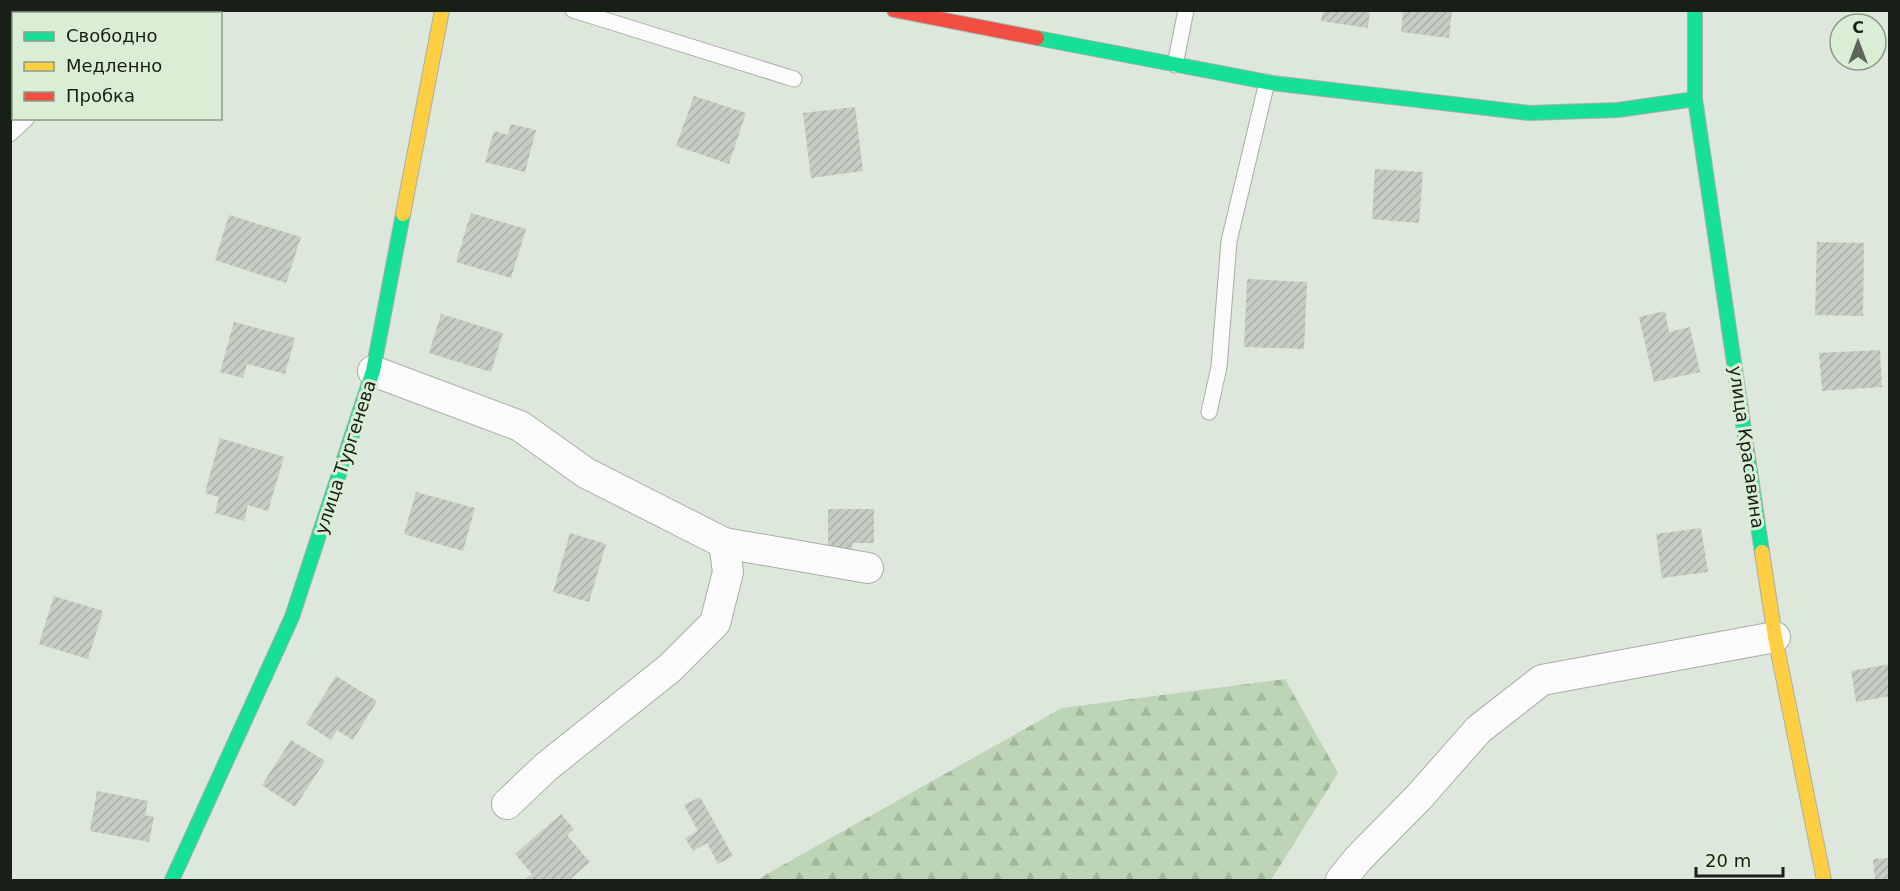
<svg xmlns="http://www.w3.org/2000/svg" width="1900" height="891" viewBox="0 0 1900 891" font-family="'DejaVu Sans',sans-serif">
<defs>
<pattern id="forest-firs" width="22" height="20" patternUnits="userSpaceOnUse" patternTransform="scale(1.5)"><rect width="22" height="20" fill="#bdd5b6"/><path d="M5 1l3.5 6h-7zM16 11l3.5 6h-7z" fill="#a2b69c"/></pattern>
<pattern id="building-hatch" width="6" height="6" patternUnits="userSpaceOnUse" patternTransform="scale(1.5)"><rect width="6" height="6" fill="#c6cdc3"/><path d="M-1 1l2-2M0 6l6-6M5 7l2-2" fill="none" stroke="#a9b0a7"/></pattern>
</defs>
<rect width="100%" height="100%" fill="#dee7db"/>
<!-- forest -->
<path fill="url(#forest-firs)" d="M 1285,679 L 1338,773 L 1271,880 L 756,880 L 1062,708 Z"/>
<!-- building -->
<path fill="url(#building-hatch)" d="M 1323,10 L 1370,10 L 1368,28 L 1321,21 Z
M 1403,10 L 1452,10 L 1449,38 L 1401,32 Z
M 694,96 L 746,113 L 729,164 L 676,146 Z
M 855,107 L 863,171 L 811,178 L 803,113 Z
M 511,124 L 536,130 L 525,172 L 485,162 L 494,131 L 508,135 Z
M 1375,169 L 1423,172 L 1419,223 L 1372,219 Z
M 471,213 L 526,229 L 511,278 L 456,262 Z
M 229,215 L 301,237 L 286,283 L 215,260 Z
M 1817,242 L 1864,243 L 1863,316 L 1815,315 Z
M 1247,279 L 1307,282 L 1304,349 L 1244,347 Z
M 1665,311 L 1669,332 L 1690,327 L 1700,372 L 1654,382 L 1639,317 Z
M 441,314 L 503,333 L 491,372 L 429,353 Z
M 234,322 L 295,338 L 285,374 L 247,364 L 243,378 L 220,372 Z
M 1880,350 L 1882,387 L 1822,391 L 1819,353 Z
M 220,438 L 284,457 L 268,511 L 248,505 L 244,521 L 215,513 L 219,497 L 205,493 Z
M 416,492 L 475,508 L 463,551 L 404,534 Z
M 828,509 L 874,509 L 874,543 L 852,543 L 852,550 L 828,551 Z
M 1701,528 L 1708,572 L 1662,578 L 1656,534 Z
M 570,533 L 606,544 L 589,602 L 553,592 Z
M 54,596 L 103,611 L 88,659 L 39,644 Z
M 1890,664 L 1890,696 L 1856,702 L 1851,671 Z
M 336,676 L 377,701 L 353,740 L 337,730 L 331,740 L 306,724 Z
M 291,740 L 325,761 L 295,807 L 262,785 Z
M 97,791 L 148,801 L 145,815 L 154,817 L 149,842 L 90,831 Z
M 700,797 L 733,856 L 718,864 L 707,843 L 693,851 L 685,838 L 698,831 L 684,805 Z
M 561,814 L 574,829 L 567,835 L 590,862 L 569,880 L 524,880 L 532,874 L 515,854 Z
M 1890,858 L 1890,880 L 1875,880 L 1873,859 Z"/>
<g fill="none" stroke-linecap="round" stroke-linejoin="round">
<!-- lane casing -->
<g stroke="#a8afa6" stroke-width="17">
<path id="lane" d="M 573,10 L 794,79
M 180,14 L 187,10
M 1175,65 L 1186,10
M 10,134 L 27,118
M 1209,412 L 1219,367 L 1229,241 L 1267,82"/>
</g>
<!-- street casing -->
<g stroke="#a8afa6" stroke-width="32">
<path id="street" d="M 373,371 L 520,426 L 586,473 L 724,543 L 868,568
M 507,804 L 546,767 L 670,668 L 715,623 L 728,572 L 724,543
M 1341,880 L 1358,859 L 1419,797 L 1479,729 L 1542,680 L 1775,637"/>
</g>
<!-- fast casing -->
<g stroke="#a8afa6" stroke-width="16">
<path id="fast" d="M 1695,10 L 1695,99 L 1762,552
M 1037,38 L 1272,83 L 1529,113 L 1618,110 L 1695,99
M 172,880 L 292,617 L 373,371 L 403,214"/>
</g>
<!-- slow casing -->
<g stroke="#a8afa6" stroke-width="16">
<path id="slow" d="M 403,214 L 442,10
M 1762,552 L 1775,637 L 1824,880"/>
</g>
<!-- jam casing -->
<g stroke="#a8afa6" stroke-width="16">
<path id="jam" d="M 894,10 L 1037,38"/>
</g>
<!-- lane -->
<use href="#lane" stroke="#fafbfa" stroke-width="15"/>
<!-- street -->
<use href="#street" stroke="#fafbfa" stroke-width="30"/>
<!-- fast -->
<use href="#fast" stroke="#16e098" stroke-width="14"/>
<!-- slow -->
<use href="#slow" stroke="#ffcf43" stroke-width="14"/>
<!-- jam -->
<use href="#jam" stroke="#f24e42" stroke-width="14"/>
</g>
<g text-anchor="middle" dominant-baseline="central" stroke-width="6" stroke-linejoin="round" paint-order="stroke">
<!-- street labels -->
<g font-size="18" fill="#181f16" stroke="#daedd5">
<text transform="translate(1747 447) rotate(82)">улица Красавина</text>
<text transform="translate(345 457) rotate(-72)">улица Тургенева</text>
</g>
</g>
<!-- border -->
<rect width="1900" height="891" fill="none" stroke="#181f16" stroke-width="24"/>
<!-- legend -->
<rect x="12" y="12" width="210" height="108" fill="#daedd5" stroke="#8c9b89" stroke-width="1.5"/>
<rect x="24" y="32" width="30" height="9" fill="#16e098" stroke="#8c9b89" stroke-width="1.5"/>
<text x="66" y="42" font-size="18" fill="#181f16">Свободно</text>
<rect x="24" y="62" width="30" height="9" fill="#ffcf43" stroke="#8c9b89" stroke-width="1.5"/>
<text x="66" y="72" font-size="18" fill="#181f16">Медленно</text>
<rect x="24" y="92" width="30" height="9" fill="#f24e42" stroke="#8c9b89" stroke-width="1.5"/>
<text x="66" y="102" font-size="18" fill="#181f16">Пробка</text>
<!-- north arrow -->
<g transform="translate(1858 42)"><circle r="28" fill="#daedd5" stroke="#8c9b89" stroke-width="1.5"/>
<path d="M0-4.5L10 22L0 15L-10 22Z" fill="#5d655b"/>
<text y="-9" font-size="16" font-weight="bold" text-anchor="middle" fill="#181f16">С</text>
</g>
<!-- scale -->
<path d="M1696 867v9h87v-9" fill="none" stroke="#181f16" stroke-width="3"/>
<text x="1705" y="867" font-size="18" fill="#181f16" stroke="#daedd5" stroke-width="4.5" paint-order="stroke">20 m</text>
</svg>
